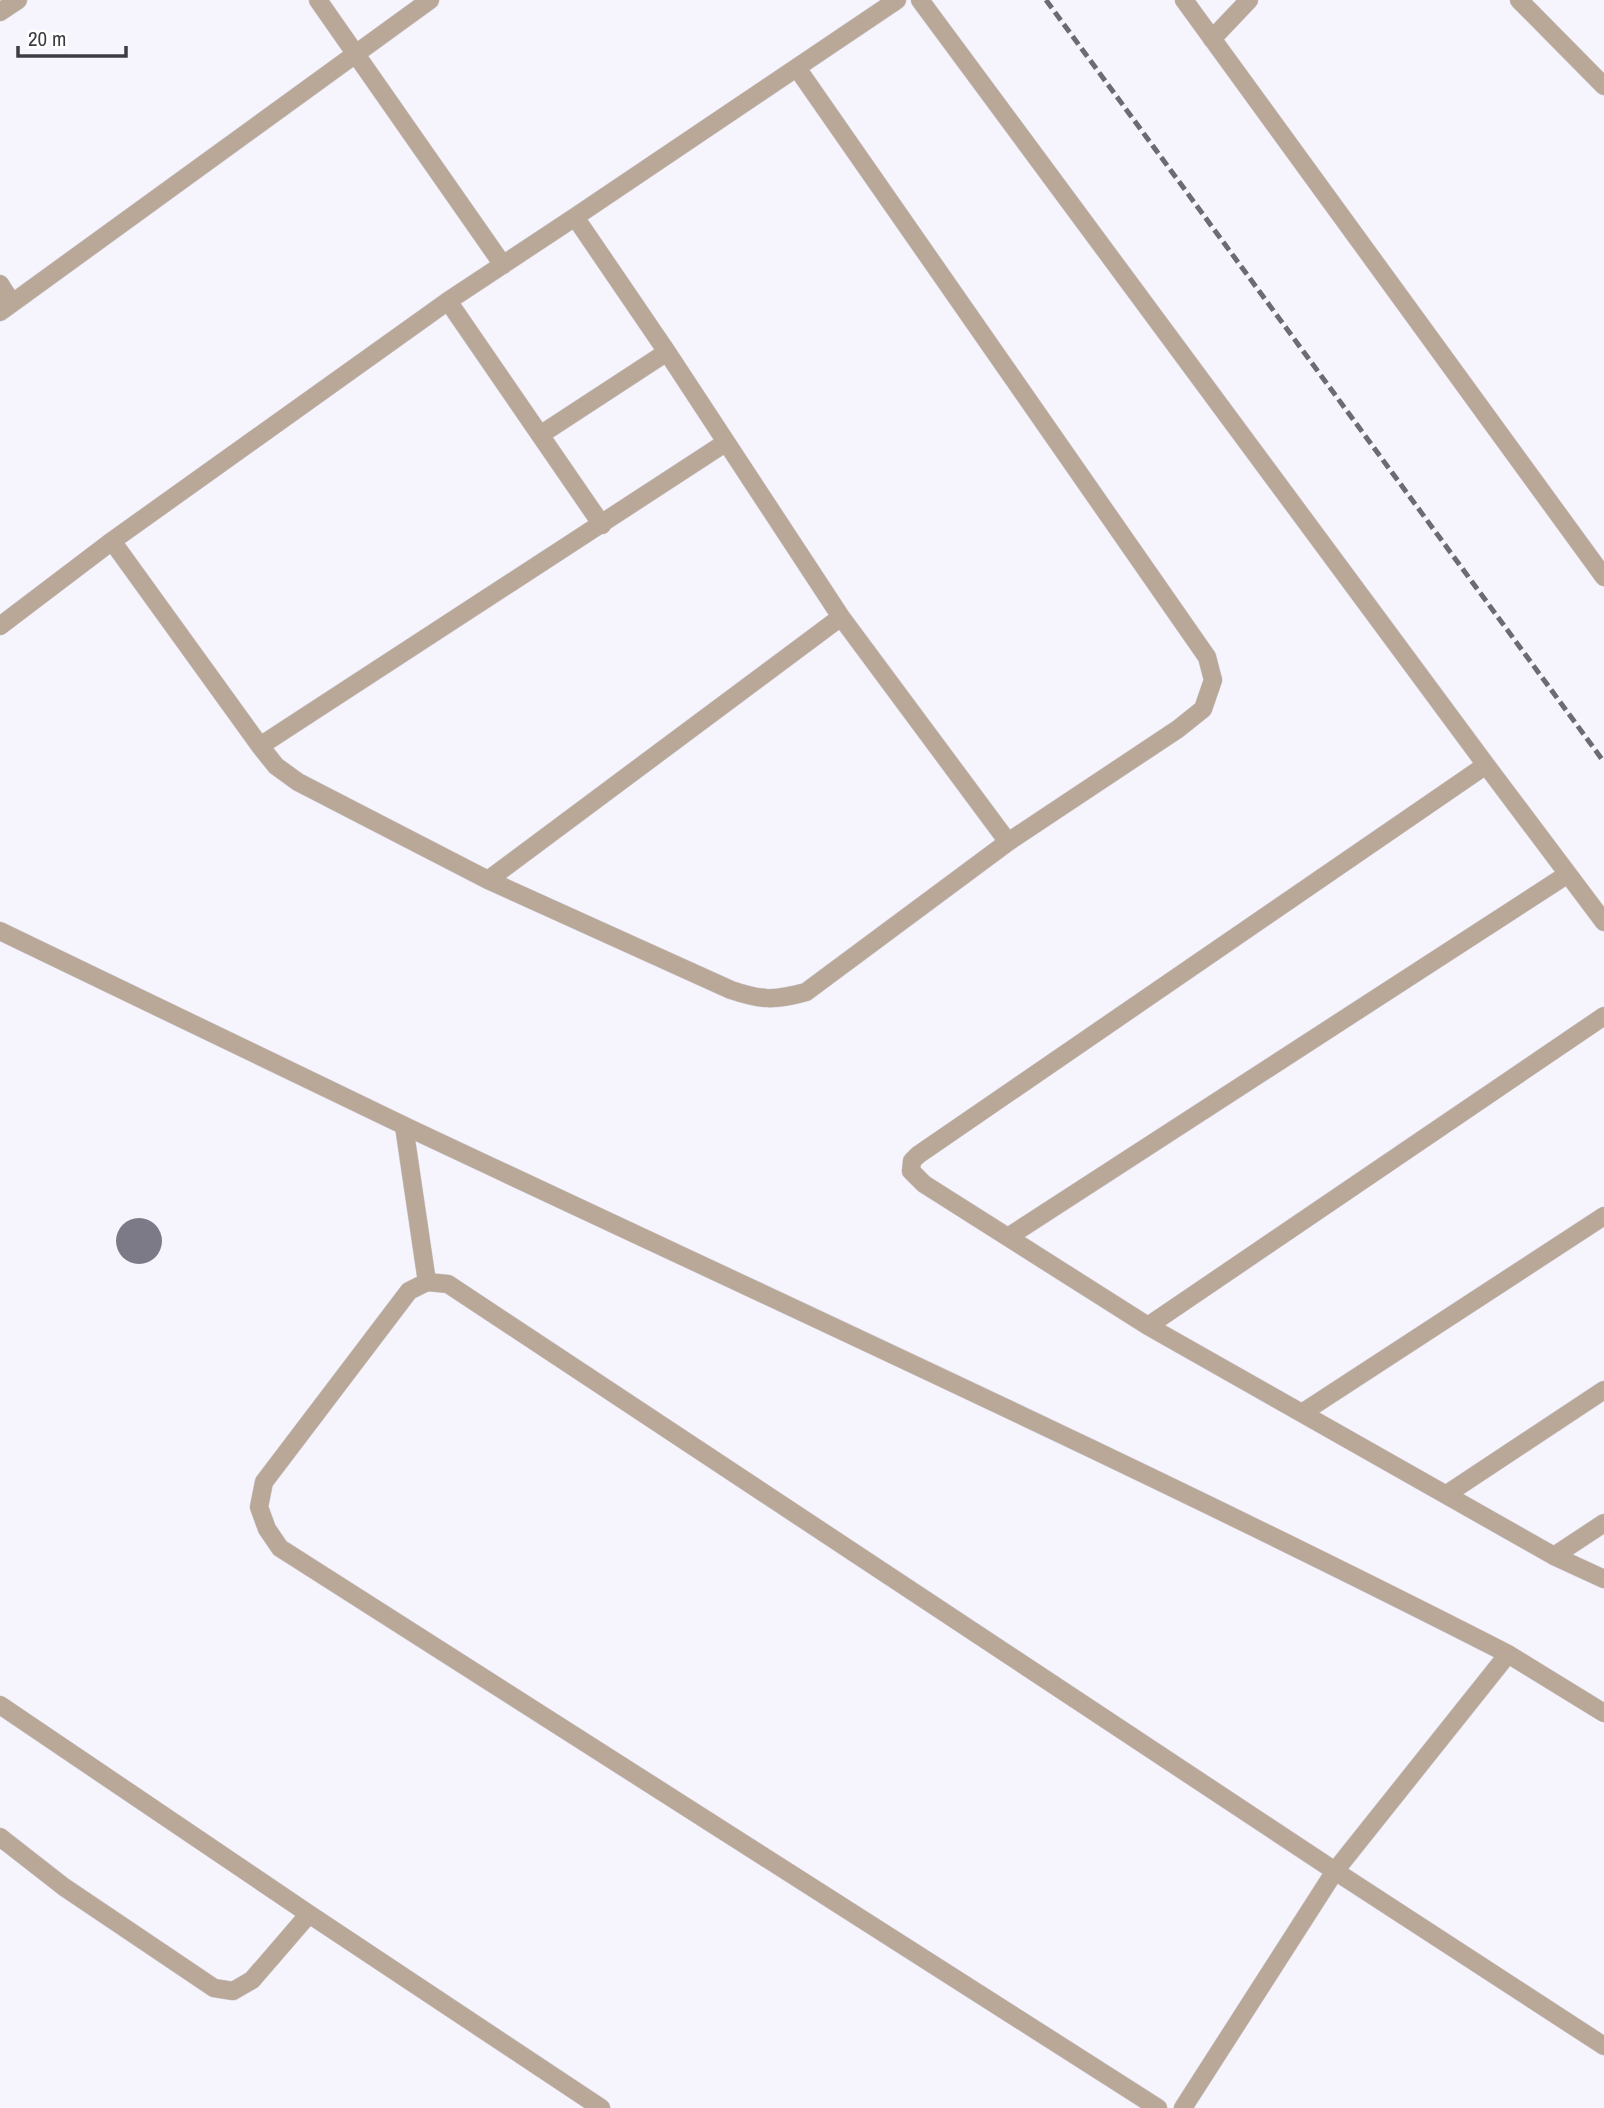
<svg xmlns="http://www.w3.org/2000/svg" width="1604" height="2108" viewBox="0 0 1604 2108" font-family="'Archivo Narrow',sans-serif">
<rect width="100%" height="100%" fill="#f6f4fd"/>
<!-- building -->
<path fill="#7d7a87" d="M116 1241a23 23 0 1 1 46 0a23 23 0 1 1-46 0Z"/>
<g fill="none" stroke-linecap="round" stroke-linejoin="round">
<!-- lane casing -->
<g stroke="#d1cfd8" stroke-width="19">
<path id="lane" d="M 0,931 C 136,997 272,1063 409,1128 C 776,1301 1146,1469 1508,1654
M 404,1126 L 427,1282
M 0,1705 L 309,1914 L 601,2108
M 0,1837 L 64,1887 L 214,1988 L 233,1991 L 252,1980 L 309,1914
M 1158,2108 L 280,1548 L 267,1529 L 259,1507 L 264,1482 L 409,1291 L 427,1282 L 448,1284 L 1335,1871 L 1508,1654 L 1604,1713
M 1183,2108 L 1335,1871 L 1604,2046"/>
</g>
<!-- street casing -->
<g stroke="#d1cfd8" stroke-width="19">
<path id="street" d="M 318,0 L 503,265
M 920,0 L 1486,765 L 1604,922
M 1184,0 L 1604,577
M 1519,0 L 1604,86
M 0,12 L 18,0
M 1212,39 L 1249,0
M 575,217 L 667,352 L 841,617 L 1008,842
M 0,284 L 12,303
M 448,301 L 602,525
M 0,312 L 430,0
M 540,435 L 667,352
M 112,541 L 260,746 L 276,766 L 298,782 L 488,880 L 731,990 C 761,1000 774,1001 806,992 L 1008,842 L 1178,729 L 1203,709 L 1213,680 L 1207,657 L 797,68
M 0,626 L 112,541 L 448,301 L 575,217 L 897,0
M 260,746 L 725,443
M 1486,765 L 918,1155 L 912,1161 L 911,1171 L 924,1184 L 1148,1326 L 1554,1556 L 1604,1579
M 488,880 L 841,617
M 1008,1237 L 1568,874
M 1148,1326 L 1604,1016
M 1302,1413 L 1604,1216
M 1447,1494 L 1604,1390
M 1554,1556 L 1604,1523
M 0,1840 L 1,1838"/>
</g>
<!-- lane -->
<use href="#lane" stroke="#b9a797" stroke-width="18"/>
<!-- street -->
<use href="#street" stroke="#b9a797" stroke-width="18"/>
<!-- rail -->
<path stroke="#6d6b72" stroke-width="5" stroke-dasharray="10 5" stroke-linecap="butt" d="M 1046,0 L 1604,762"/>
</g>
<!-- scale -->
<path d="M18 46v10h108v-10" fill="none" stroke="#3d3c42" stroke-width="3.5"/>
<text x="28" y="46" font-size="21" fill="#3d3c42" stroke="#ffffff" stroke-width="5" paint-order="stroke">20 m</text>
</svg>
